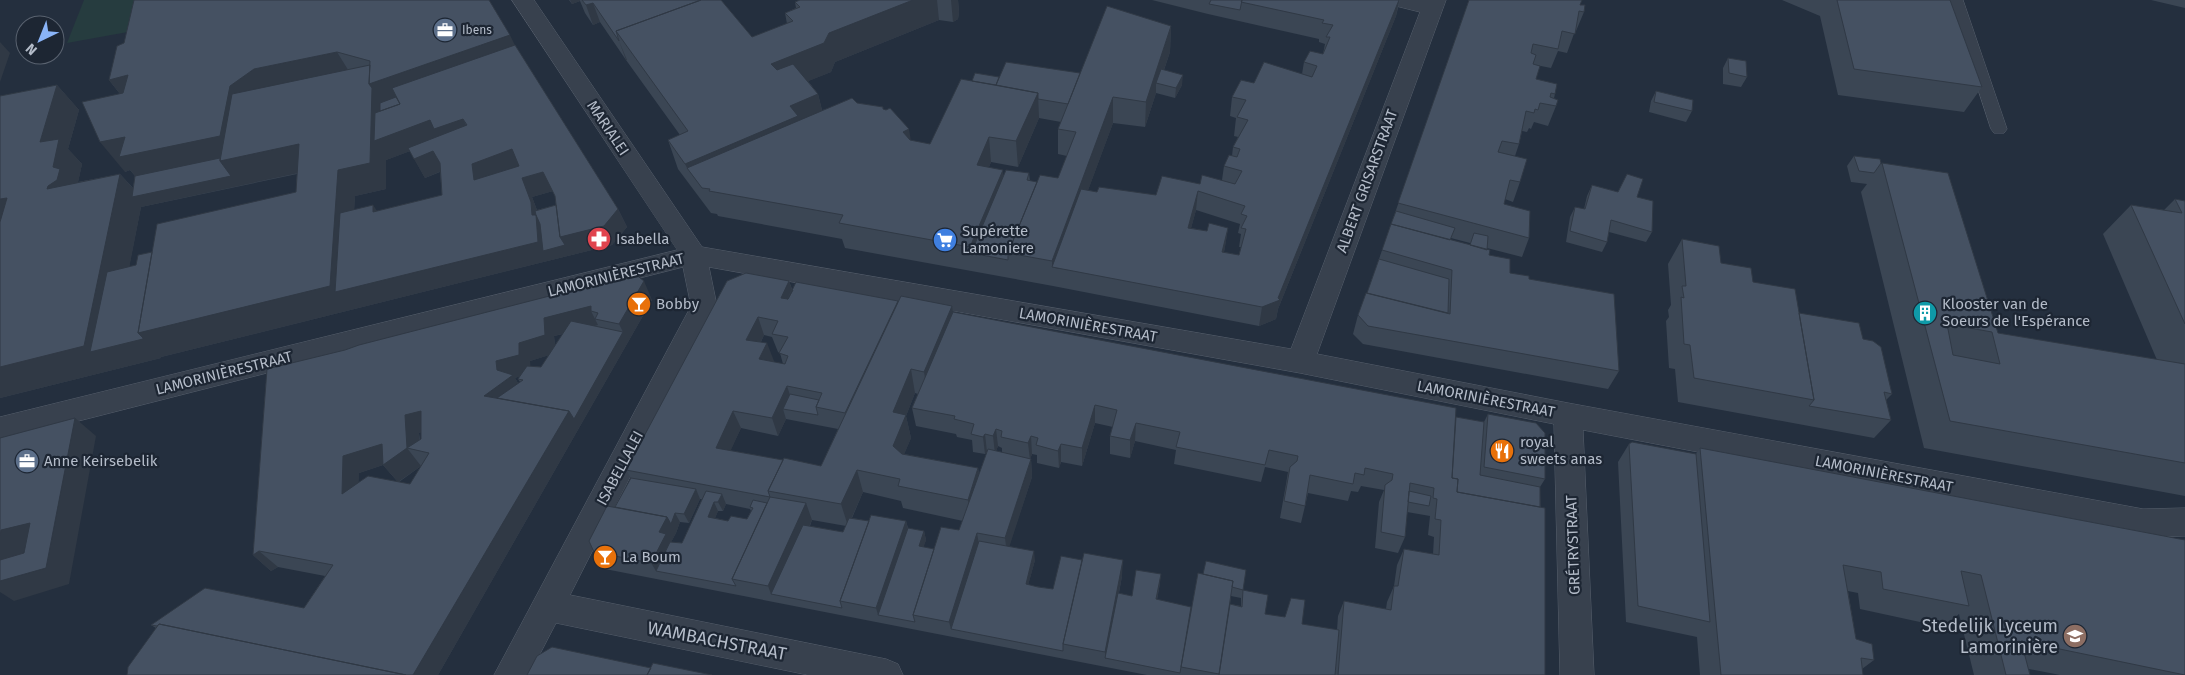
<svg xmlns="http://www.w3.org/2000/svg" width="2185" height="675" viewBox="0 0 2185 675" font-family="'Fira Sans',sans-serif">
<rect width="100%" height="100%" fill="#242f3e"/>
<!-- green -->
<path fill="#263c3f" d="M 84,0 L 171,0 L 172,24 L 67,43 Z"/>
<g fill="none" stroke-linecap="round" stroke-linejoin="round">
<!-- service casing -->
<g stroke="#565f6c" stroke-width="1">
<path id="service" d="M 1949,0 L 1963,0 L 2007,129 L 2004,133 L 1994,133 L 1991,129 Z"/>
</g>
<!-- minor casing -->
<g stroke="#565f6c" stroke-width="1">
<path id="minor" d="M 512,0 L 534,0 L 702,247 L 1291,349 L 1420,12 L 1388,4 L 1384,0 L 1446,0 L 1317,354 L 1568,403 L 2143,509 L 2185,508 L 2185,536 L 2143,537 L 1583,430 L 1594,675 L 1560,675 L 1554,424 L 1300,373 L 709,267 L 717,306 L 570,595 L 886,659 L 898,664 L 903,675 L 808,675 L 556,623 L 529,675 L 494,675 L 691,306 L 683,267 L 0,441 L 0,417 L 677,250 Z"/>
</g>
<!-- service -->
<use href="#service" fill="#38414e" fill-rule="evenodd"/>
<!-- minor -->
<use href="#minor" fill="#38414e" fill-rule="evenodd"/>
</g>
<!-- wall -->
<path fill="#3b4654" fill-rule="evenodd" d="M 569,0 L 721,0 L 752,37 L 787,24 L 785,13 L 796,8 L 795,2 L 800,0 L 958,0 L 959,12 L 958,19 L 953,22 L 939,20 L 835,62 L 831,72 L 808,81 L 818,94 L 822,110 L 857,103 L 883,107 L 883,109 L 911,141 L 930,144 L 972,81 L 999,77 L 1080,73 L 1171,26 L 1170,52 L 1164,70 L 1182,85 L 1175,98 L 1156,93 L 1145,127 L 1113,123 L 1088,190 L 1097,192 L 1156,195 L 1200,184 L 1222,180 L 1224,166 L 1232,156 L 1233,147 L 1238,137 L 1234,136 L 1236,118 L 1230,116 L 1232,97 L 1254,83 L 1302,74 L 1304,62 L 1323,54 L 1325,44 L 1319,42 L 1319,39 L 1208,14 L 1152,0 L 1400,0 L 1396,16 L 1278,309 L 1276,319 L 1259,326 L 1053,286 L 845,248 L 842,239 L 718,216 L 717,214 L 711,213 L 678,169 L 668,140 L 680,135 L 626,60 L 600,22 L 593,25 L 585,13 L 580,1 L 572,4 ZM 1039,118 L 1061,122 L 1058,129 L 1058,154 L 1067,156 L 1058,178 L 1037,182 L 1030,181 L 1029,173 L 1004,175 L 989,167 L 991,162 L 1018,167 ZM 1196,210 L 1240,224 L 1238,233 L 1241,234 L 1239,247 L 1241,247 L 1239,255 L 1224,252 L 1228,228 L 1207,231 L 1191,228 Z
M 1469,0 L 1580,5 L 1584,12 L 1576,31 L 1575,31 L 1567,53 L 1558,51 L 1551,68 L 1536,65 L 1536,79 L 1555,94 L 1554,98 L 1556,106 L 1548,126 L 1534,122 L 1531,129 L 1529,128 L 1527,132 L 1522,131 L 1519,144 L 1515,156 L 1520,182 L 1513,202 L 1505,199 L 1504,204 L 1529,238 L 1522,257 L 1487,248 L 1487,250 L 1489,255 L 1510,273 L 1529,279 L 1619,371 L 1608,389 L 1363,344 L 1353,334 L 1358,315 L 1367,293 L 1379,259 ZM 1451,238 L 1470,243 L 1470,245 L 1450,240 Z
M 1782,0 L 1950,0 L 1982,87 L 1964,112 L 1838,95 L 1820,16 Z
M 2151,0 L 2185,0 L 2185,8 Z
M 124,43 L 515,45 L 618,209 L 627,227 L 612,245 L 161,357 L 161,358 L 0,398 L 0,96 L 57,85 L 79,110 L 68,149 L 82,164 L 78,182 L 120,174 L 133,188 L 135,176 L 130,170 L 125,172 L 120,94 L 109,80 ZM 410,151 L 425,178 L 440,172 L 442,195 L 377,211 L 354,210 L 355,196 L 386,189 L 386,160 ZM 297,174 L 296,192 L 152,252 L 136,265 L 129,267 L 141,207 ZM 553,191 L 555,196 L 556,205 L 537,210 L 532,197 Z
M 1728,58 L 1747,77 L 1741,87 L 1723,84 L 1723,68 Z
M 1656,91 L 1692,111 L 1686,122 L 1649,112 L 1651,101 Z
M 1854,156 L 1881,163 L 1998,333 L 2157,360 L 2103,234 L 2131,205 L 2164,210 L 2175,199 L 2185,201 L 2185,496 L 1924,448 L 1861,192 L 1867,184 L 1851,182 L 1847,166 Z
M 1592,185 L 1637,197 L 1652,232 L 1646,242 L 1609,232 L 1607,242 L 1602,252 L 1566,242 L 1570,217 L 1575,207 L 1584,209 L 1587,196 Z
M 1682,239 L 1753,282 L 1799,313 L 1863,339 L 1892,394 L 1886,400 L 1891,420 L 1874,438 L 1678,402 L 1675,369 L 1669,368 L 1666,321 L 1669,317 L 1668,310 L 1671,305 L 1668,264 Z
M 789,281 L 792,289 L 953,312 L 1456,417 L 1484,422 L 1488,414 L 1545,479 L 1540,487 L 1545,675 L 1147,675 L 605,569 L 594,552 L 615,507 L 631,478 L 626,470 ZM 764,335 L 772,337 L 778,352 L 780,353 L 783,364 L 773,362 L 761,342 ZM 915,393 L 918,394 L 912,408 L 916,426 L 956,434 L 957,437 L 972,440 L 973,452 L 985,454 L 987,452 L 979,474 L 978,468 L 904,454 L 911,438 L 906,416 ZM 786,419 L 838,429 L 821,466 L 783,460 L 730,451 L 741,428 L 778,436 ZM 1095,423 L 1113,427 L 1110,436 L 1110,454 L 1130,458 L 1135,441 L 1176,450 L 1174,464 L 1261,482 L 1265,467 L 1288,472 L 1286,484 L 1280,518 L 1301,523 L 1305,506 L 1308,493 L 1348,501 L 1351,491 L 1358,492 L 1361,486 L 1384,490 L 1379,502 L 1375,548 L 1398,553 L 1405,537 L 1407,512 L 1430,516 L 1428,535 L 1434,537 L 1433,554 L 1404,549 L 1397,565 L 1394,586 L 1387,602 L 1386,609 L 1344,601 L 1338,616 L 1337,630 L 1302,624 L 1265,614 L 1243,590 L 1198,573 L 1187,634 L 1157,600 L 1160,583 L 1132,596 L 1119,593 L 1122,576 L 1053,589 L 1028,585 L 1035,560 L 1009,546 L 1032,477 L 1031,459 L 1030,459 L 1032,454 L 1037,455 L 1037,463 L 1059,468 L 1061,462 L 1082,466 ZM 998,446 L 1002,448 L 1002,453 L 996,451 ZM 863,492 L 901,501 L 903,508 L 963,521 L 959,530 L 934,549 L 923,547 L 926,540 L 924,531 L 908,528 L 906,521 L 869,521 L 852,518 ZM 700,499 L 702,499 L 682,543 L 671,542 L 676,533 L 680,522 L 689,523 ZM 726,504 L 750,509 L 751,511 L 747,519 L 728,521 L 715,518 L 718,511 L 723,511 ZM 812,520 L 846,526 L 843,532 L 810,526 ZM 1231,596 L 1241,598 L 1241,606 L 1230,604 Z
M 652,300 L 438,675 L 127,675 L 156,628 L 151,625 L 304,608 L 325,576 L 278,567 L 271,571 L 253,555 L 267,369 ZM 563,334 L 555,345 L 554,336 ZM 549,355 L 541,367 L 530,366 L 530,361 ZM 520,376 L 518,379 L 520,382 L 518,383 L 515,378 ZM 421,432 L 421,439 L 420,440 L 419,433 ZM 383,465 L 397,481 L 358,482 L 359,473 ZM 421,466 L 410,484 L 399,482 Z
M 1629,444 L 1696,454 L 1700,448 L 2145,532 L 2185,675 L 2060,675 L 2029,669 L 2030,675 L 1974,675 L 1959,614 L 1943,627 L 1860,609 L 1858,593 L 1848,591 L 1856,639 L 1874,660 L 1862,669 L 1863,675 L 1700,675 L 1697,637 L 1626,622 L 1618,462 Z"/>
<!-- shaded-wall -->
<path fill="#303945" d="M 570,0 L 580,0 L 580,1 L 572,4 Z
M 913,0 L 937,0 L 939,20 L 835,62 L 831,72 L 779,93 L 771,64 L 829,33 Z
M 951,0 L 958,0 L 959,12 L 958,19 L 953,22 Z
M 1399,0 L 1396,16 L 1278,309 L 1276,319 L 1259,326 L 1262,307 L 1278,298 Z
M 593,3 L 600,22 L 593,25 L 586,5 Z
M 1171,26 L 1170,52 L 1159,84 L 1156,83 L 1156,93 L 1145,127 L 1146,102 Z
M 510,35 L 524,64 L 430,120 L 463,119 L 473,139 L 440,140 L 386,160 L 386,189 L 355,196 L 350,288 L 532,215 L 522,178 L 543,172 L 553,191 L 532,197 L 541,221 L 560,237 L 618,209 L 627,227 L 612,245 L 161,357 L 161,358 L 0,398 L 0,367 L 120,174 L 139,195 L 144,186 L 130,170 L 125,172 L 100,142 L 230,86 L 254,69 L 337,52 L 355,81 L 299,144 L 317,169 L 141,207 L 114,346 L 138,333 L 176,269 L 338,170 L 369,84 Z
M 619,41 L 627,60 L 626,60 Z
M 0,42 L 10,53 L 0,82 Z
M 128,75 L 132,109 L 109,80 Z
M 1183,75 L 1182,85 L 1175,98 L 1176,88 Z
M 57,85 L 79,110 L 68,149 L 82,164 L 77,187 L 47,189 L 53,167 L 40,142 Z
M 1038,93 L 1039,118 L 1018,167 L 1016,141 Z
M 818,94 L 825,123 L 687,168 L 685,164 L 790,106 Z
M 1113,97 L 1113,123 L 1059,269 L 1052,267 L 1052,261 Z
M 909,129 L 913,154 L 903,132 Z
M 989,137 L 991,162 L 979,191 L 977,165 Z
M 512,149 L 522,168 L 474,180 L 472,164 Z
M 433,151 L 444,170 L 425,178 L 414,159 Z
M 1003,170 L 1005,195 L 971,253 L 970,247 Z
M 1198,191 L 1196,210 L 1186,247 L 1188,228 Z
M 7,198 L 0,230 L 0,199 Z
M 373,205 L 386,224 L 373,212 Z
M 1228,228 L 1225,247 L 1220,271 L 1222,252 Z
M 644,281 L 652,300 L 438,675 L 413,675 L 569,411 L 623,332 L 619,324 Z
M 789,281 L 795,299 L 802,301 L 781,298 Z
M 591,306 L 591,311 L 598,325 L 554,336 L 556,353 L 530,361 L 531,373 L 515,378 L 524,393 L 506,407 L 484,396 L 497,370 L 496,361 L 519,343 L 544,318 Z
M 952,306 L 956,331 L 928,396 L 924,372 Z
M 758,317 L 764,335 L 753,358 L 746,340 Z
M 767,343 L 774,361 L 766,378 L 759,359 Z
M 911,369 L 915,393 L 906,416 L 911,438 L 898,469 L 893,446 L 893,412 Z
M 787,386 L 793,404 L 783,409 L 786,419 L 778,436 L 772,418 Z
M 1095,405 L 1095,423 L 1082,466 L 1082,448 Z
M 421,411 L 434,428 L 419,433 L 420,451 L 407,448 L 421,466 L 398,482 L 383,465 L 359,473 L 358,511 L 342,494 L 343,456 L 405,415 Z
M 733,411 L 741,428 L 724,465 L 716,448 Z
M 75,418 L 96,436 L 69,584 L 14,601 L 0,592 L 0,581 L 46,568 L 51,540 L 25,547 L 21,565 L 0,571 L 0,536 L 1,530 L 30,523 L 52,538 Z
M 1136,423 L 1135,441 L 1130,458 L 1130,440 Z
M 996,429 L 998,446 L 995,454 L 993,436 Z
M 985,434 L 987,452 L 985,454 L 983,437 Z
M 1031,436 L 1032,454 L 1030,460 L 1028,443 Z
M 1061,444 L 1061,462 L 1059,468 L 1058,451 Z
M 1031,459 L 1032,477 L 1007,554 L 1005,538 Z
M 978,468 L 982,491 L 971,522 L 968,500 Z
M 857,470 L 863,492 L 848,526 L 841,504 Z
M 696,489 L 700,499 L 689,523 L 684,514 Z
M 722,494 L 726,504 L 723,511 L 718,502 Z
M 714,502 L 718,511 L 712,526 L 708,517 Z
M 806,503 L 812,520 L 778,595 L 771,594 L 768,586 Z
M 675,513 L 680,522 L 676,533 L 656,571 L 651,563 L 659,532 L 667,517 Z
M 906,521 L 910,537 L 878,615 L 876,608 Z
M 924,531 L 926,540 L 921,555 L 919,546 Z
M 977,533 L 980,550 L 951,629 L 949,622 Z
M 259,551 L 278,567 L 271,571 L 253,555 Z
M 1034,551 L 1035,560 L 1026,593 L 1026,584 Z
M 1123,560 L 1122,576 L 1106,659 L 1105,658 L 1105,652 Z
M 1161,574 L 1160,583 L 1155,608 L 1156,599 Z"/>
<!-- building -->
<path fill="#455162" stroke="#303945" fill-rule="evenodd" d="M 134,0 L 489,0 L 510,35 L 369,84 L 370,61 L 337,52 L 254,69 L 230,86 L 220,136 L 119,157 L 125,137 L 100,142 L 82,102 L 123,93 L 128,75 L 109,80 L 117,46 L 124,43 Z
M 582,0 L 701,0 L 616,31 L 619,41 L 593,3 L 586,5 Z
M 701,0 L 721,0 L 752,37 L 793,21 L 785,13 L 800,7 L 795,2 L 800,0 L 913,0 L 829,33 L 824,43 L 771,64 L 777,70 L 793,64 L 818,94 L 790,106 L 798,116 L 685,164 L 668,140 L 688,131 L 616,31 Z
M 1211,0 L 1242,0 L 1240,10 L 1209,4 Z
M 1242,0 L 1399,0 L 1278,298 L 1280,300 L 1262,307 L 1052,267 L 1081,189 L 1097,192 L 1099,187 L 1156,195 L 1162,176 L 1200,184 L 1202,175 L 1235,184 L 1242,171 L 1224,166 L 1229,155 L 1237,157 L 1240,149 L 1233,147 L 1248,120 L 1237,117 L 1246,100 L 1232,97 L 1241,80 L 1254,83 L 1264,62 L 1312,77 L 1317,66 L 1304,62 L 1310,51 L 1323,54 L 1330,37 L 1326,37 L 1333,25 L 1322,23 L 1324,20 L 1241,2 ZM 1198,191 L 1245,206 L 1241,214 L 1247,216 L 1241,228 L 1246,229 L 1239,255 L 1222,252 L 1228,228 L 1209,223 L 1207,231 L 1188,228 Z
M 1469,0 L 1582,0 L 1580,5 L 1585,5 L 1584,12 L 1579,11 L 1575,34 L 1562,31 L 1558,49 L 1533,44 L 1531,53 L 1536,55 L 1533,64 L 1540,66 L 1536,79 L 1557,84 L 1555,94 L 1551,93 L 1550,97 L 1558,100 L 1556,106 L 1540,103 L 1538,110 L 1535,109 L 1534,113 L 1526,111 L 1519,144 L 1502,141 L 1498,152 L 1527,159 L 1520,182 L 1510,180 L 1504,204 L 1530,211 L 1529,238 L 1398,203 Z
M 1837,0 L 1950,0 L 1982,87 L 1854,69 Z
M 1107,6 L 1171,26 L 1146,102 L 1113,97 L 1052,261 L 1008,253 L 1040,175 L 1058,178 L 1076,132 L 1058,129 Z
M 515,45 L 618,209 L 604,226 L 560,237 L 555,196 L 543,172 L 522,178 L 531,202 L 532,215 L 536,215 L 538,242 L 335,292 L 340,213 L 373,205 L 373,212 L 442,195 L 440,163 L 433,151 L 414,159 L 408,148 L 467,125 L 463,119 L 434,129 L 430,120 L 374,141 L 375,113 L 400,104 L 392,88 ZM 512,149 L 519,166 L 474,180 L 472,164 Z
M 1728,58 L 1746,61 L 1747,77 L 1729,73 Z
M 1006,62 L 1080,73 L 1068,104 L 1038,99 L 1038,93 L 996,85 Z
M 370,65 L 369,84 L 372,88 L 370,163 L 338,170 L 330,286 L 138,333 L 157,224 L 296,192 L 299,144 L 220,161 L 232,94 Z
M 1161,69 L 1183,75 L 1176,88 L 1156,83 Z
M 975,73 L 999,77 L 996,85 L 972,81 Z
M 961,79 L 1038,93 L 1016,141 L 989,137 L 977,165 L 1003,170 L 970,247 L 839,223 L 843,215 L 709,191 L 710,189 L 702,188 L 687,168 L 852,98 L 857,103 L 883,107 L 883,109 L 886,110 L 890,108 L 909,129 L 903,132 L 910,140 L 930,144 Z
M 57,85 L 40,142 L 59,139 L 53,167 L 60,169 L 57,180 L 48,186 L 47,189 L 120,174 L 84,346 L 0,367 L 0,222 L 7,198 L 0,199 L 0,96 Z
M 1656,91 L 1693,100 L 1692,111 L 1654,102 Z
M 396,97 L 400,104 L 380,111 L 380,103 Z
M 1854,156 L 1880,159 L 1881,163 L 1874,173 L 1859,171 Z
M 220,158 L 220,161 L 231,176 L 132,197 L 135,176 Z
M 1882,163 L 1948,173 L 1998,333 L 2185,364 L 2185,463 L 1950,421 ZM 1947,324 L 1992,332 L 2000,364 L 1953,355 Z
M 1006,170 L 1029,173 L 1027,180 L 1037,182 L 1008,253 L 1008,260 L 971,253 Z
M 1627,174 L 1643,179 L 1637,197 L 1653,201 L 1652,232 L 1611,220 L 1607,242 L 1570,231 L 1575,207 L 1585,209 L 1592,185 L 1618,192 Z
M 2175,199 L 2185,201 L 2185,324 L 2131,205 L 2182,213 Z
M 556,205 L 560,237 L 565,245 L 543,251 L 540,224 L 536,215 L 535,211 Z
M 1396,211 L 1455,228 L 1450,240 L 1391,224 Z
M 1391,224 L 1490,250 L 1489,255 L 1510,259 L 1510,273 L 1529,276 L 1529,279 L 1614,294 L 1619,371 L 1368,326 L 1358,315 L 1366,293 L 1450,314 L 1452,270 L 1382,250 Z
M 1474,233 L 1488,236 L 1487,250 L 1470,245 Z
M 1682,239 L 1719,246 L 1721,263 L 1751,268 L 1753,282 L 1795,289 L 1814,400 L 1694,378 L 1690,345 L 1684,344 L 1681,297 L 1684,298 L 1682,286 L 1686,286 Z
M 152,252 L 138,333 L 143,338 L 143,339 L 90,352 L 107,272 L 136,265 L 138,255 Z
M 1379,259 L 1449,279 L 1448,313 L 1367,293 Z
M 746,273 L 789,281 L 781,298 L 788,299 L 796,282 L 898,301 L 845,413 L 816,407 L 822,393 L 787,386 L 772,418 L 733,411 L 716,448 L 783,460 L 768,491 L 770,497 L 626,470 L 727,281 ZM 758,317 L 778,321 L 772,334 L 788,337 L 779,353 L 788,356 L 785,364 L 759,359 L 767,343 L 746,340 Z
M 635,274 L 644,281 L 619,324 L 595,319 L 598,313 L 591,311 L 591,306 L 544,318 L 545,335 L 519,343 L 519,355 L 496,361 L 497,370 L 513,375 L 484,396 L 569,411 L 413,675 L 406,675 L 159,624 L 157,626 L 151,625 L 205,588 L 304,608 L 333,565 L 259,551 L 253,555 L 267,369 L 345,350 L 359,345 ZM 421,411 L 421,439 L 407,448 L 429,453 L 410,484 L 368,476 L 342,494 L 343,456 L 382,444 L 383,465 L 407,448 L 405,415 Z
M 792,289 L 793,290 L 788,299 L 787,299 Z
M 901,296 L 952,306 L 924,372 L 911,369 L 893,412 L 906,415 L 893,446 L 902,454 L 978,468 L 968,500 L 898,486 L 900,479 L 857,470 L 841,504 L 768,491 L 784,458 L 821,466 Z
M 953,312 L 1456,408 L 1452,478 L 1458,479 L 1457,492 L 1545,508 L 1545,675 L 1338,675 L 1344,601 L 1391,610 L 1394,586 L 1398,586 L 1404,549 L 1439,555 L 1441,520 L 1435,519 L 1437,499 L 1433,498 L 1434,488 L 1410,483 L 1405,537 L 1381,532 L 1385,485 L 1392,480 L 1393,474 L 1365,468 L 1364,475 L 1355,473 L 1353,484 L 1310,475 L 1305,506 L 1284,501 L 1290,467 L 1297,461 L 1298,456 L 1269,450 L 1265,465 L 1176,447 L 1180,432 L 1136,423 L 1130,440 L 1110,436 L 1117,410 L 1095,405 L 1082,448 L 1061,444 L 1058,451 L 1036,445 L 1038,438 L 1031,436 L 1028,443 L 1001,437 L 1002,431 L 996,429 L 993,436 L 985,434 L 983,437 L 971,434 L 974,424 L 954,419 L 955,416 L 912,408 Z
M 1799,313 L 1859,323 L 1863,339 L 1873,341 L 1881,347 L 1892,394 L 1884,392 L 1891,420 L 1809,406 L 1814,400 Z
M 571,321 L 623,332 L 574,419 L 569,411 L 497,398 L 523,380 L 518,379 L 527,366 L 541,367 Z
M 790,394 L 819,400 L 816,407 L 818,415 L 783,409 Z
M 1488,414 L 1536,423 L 1545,433 L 1545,479 L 1484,467 Z
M 1456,417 L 1484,422 L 1480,475 L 1540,487 L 1540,507 L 1457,492 L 1458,479 L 1452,478 Z
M 75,418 L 46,568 L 0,581 L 0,560 L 24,553 L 30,523 L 1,530 L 0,536 L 0,438 Z
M 1632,442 L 1696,454 L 1710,622 L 1638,606 L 1629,444 Z
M 1700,448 L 2185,540 L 2185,675 L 2021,641 L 2030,675 L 2006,675 L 1981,575 L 1961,571 L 1969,606 L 1883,589 L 1881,572 L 1843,565 L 1856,639 L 1872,644 L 1874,660 L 1861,658 L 1863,675 L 1721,675 Z
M 988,449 L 1031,459 L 1005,538 L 977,533 L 949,622 L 913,615 L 941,527 L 959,530 Z
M 631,478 L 696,489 L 684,514 L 675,513 L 671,524 L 667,517 L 615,507 Z
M 706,491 L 722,494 L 718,502 L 714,502 L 708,517 L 728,521 L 731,516 L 747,519 L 753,508 L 750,507 L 753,500 L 767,503 L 732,579 L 736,586 L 656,571 L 670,542 L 682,543 Z
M 1409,491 L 1431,496 L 1429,506 L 1408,502 Z
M 770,497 L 806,503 L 768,586 L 732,579 Z
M 607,506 L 667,517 L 659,532 L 666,534 L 651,563 L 594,552 L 589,541 Z
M 871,515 L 906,521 L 876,608 L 840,601 Z
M 849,518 L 869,521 L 840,601 L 842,608 L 771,594 L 803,525 L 843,532 Z
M 908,528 L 924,531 L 919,546 L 934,549 L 913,615 L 915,622 L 878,615 Z
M 979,541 L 1034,551 L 1026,584 L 1038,587 L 1053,589 L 1061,556 L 1082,560 L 1063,644 L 1063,651 L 951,629 Z
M 1084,553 L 1123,560 L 1105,652 L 1063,644 Z
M 1206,561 L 1246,570 L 1243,590 L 1268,595 L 1265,614 L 1285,617 L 1291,598 L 1305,600 L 1302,624 L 1339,630 L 1335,675 L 1219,675 L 1230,604 L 1242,607 L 1243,590 L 1232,587 L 1233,581 L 1203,574 Z
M 1136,570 L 1161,574 L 1156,599 L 1191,607 L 1180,673 L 1105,658 L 1118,593 L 1132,596 Z
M 1198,573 L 1233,581 L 1219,674 L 1181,667 Z
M 159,624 L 406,675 L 127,675 L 128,667 Z
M 552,647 L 651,668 L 647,675 L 527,675 L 537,656 Z
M 653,663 L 712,675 L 647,675 Z"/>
<!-- icons -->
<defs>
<g id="office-disc" transform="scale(1.25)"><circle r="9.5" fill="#5c6f8a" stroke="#1d2633"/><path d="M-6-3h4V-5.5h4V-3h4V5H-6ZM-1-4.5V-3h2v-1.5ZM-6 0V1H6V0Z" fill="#fff"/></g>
<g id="pharmacy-disc" transform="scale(1.25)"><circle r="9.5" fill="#e0444e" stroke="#1d2633"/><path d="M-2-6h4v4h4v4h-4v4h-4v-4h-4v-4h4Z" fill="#fff"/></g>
<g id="supermarket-disc" transform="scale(1.25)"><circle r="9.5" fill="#3f7fe0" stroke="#1d2633"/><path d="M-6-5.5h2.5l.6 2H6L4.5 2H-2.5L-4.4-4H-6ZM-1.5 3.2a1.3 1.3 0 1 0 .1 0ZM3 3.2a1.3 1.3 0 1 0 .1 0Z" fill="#fff"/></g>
<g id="bar-disc" transform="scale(1.25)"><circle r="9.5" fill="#e8710a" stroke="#1d2633"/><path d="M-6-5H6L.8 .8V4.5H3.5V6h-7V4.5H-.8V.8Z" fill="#fff"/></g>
<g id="building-disc" transform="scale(1.25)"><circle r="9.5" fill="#0f9aa8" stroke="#1d2633"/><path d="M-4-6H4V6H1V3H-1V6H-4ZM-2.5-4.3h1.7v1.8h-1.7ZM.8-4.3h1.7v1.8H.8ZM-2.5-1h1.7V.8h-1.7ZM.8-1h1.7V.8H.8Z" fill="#fff"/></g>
<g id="restaurant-disc" transform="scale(1.25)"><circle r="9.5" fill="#e8710a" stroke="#1d2633"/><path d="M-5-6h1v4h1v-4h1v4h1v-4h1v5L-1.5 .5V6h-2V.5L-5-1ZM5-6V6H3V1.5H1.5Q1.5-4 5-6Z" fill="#fff"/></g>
<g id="school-disc" transform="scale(1.25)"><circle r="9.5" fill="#8d6e63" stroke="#1d2633"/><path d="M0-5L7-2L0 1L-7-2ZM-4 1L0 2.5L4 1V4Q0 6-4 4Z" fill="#fff"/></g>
</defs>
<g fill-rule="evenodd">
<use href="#office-disc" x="445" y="30"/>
<use href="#pharmacy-disc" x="599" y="239"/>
<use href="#supermarket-disc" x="945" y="240"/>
<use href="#bar-disc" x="639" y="304"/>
<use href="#building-disc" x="1925" y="313"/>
<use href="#restaurant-disc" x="1502" y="451"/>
<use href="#office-disc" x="27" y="461"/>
<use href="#bar-disc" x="605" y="557"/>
<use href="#school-disc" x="2075" y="636"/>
</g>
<g text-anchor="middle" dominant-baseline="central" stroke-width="4.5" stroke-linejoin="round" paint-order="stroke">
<!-- far-poi labels -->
<g font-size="12" fill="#b4bcc9" stroke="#1d2633" text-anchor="start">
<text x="462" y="30">Ibens</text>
</g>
<!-- street labels -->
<g font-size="15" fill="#b4bcc9" stroke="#1d2633">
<text transform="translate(608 128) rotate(56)">MARIALEI</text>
<text transform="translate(1367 181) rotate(-70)">ALBERT GRISARSTRAAT</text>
<text transform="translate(616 275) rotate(-14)">LAMORINIÈRESTRAAT</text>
<text transform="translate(1088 325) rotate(10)">LAMORINIÈRESTRAAT</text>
<text transform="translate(224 373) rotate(-14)">LAMORINIÈRESTRAAT</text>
<text transform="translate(1486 399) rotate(11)">LAMORINIÈRESTRAAT</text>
<text transform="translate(620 468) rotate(-62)">ISABELLALEI</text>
<text transform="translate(1884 474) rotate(11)">LAMORINIÈRESTRAAT</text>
<text transform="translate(1573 545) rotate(-92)">GRÉTRYSTRAAT</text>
</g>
<!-- poi labels -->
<g font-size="15" fill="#b4bcc9" stroke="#1d2633" text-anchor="start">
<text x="962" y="231">Supérette<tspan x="962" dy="17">Lamoniere</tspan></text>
<text x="616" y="239">Isabella</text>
<text x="656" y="304">Bobby</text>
<text x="1942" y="304">Klooster van de<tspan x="1942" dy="17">Soeurs de l'Espérance</tspan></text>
<text x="1520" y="442">royal<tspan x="1520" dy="17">sweets anas</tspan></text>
<text x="44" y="461">Anne Keirsebelik</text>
<text x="622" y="557">La Boum</text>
</g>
<!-- near-poi labels -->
<g font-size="18" fill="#b4bcc9" stroke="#1d2633" text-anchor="end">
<text x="2058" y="626">Stedelijk Lyceum<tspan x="2058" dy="21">Lamorinière</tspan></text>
</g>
<!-- near-street labels -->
<g font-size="18" fill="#b4bcc9" stroke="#1d2633">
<text transform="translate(717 641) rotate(11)">WAMBACHSTRAAT</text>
</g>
</g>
<!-- north arrow -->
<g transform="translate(40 40) rotate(223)"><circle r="24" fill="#1d2633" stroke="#59626f"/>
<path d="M0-4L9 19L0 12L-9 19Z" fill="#8ab4f8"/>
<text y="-8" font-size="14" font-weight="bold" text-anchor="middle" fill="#b4bcc9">N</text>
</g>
</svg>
